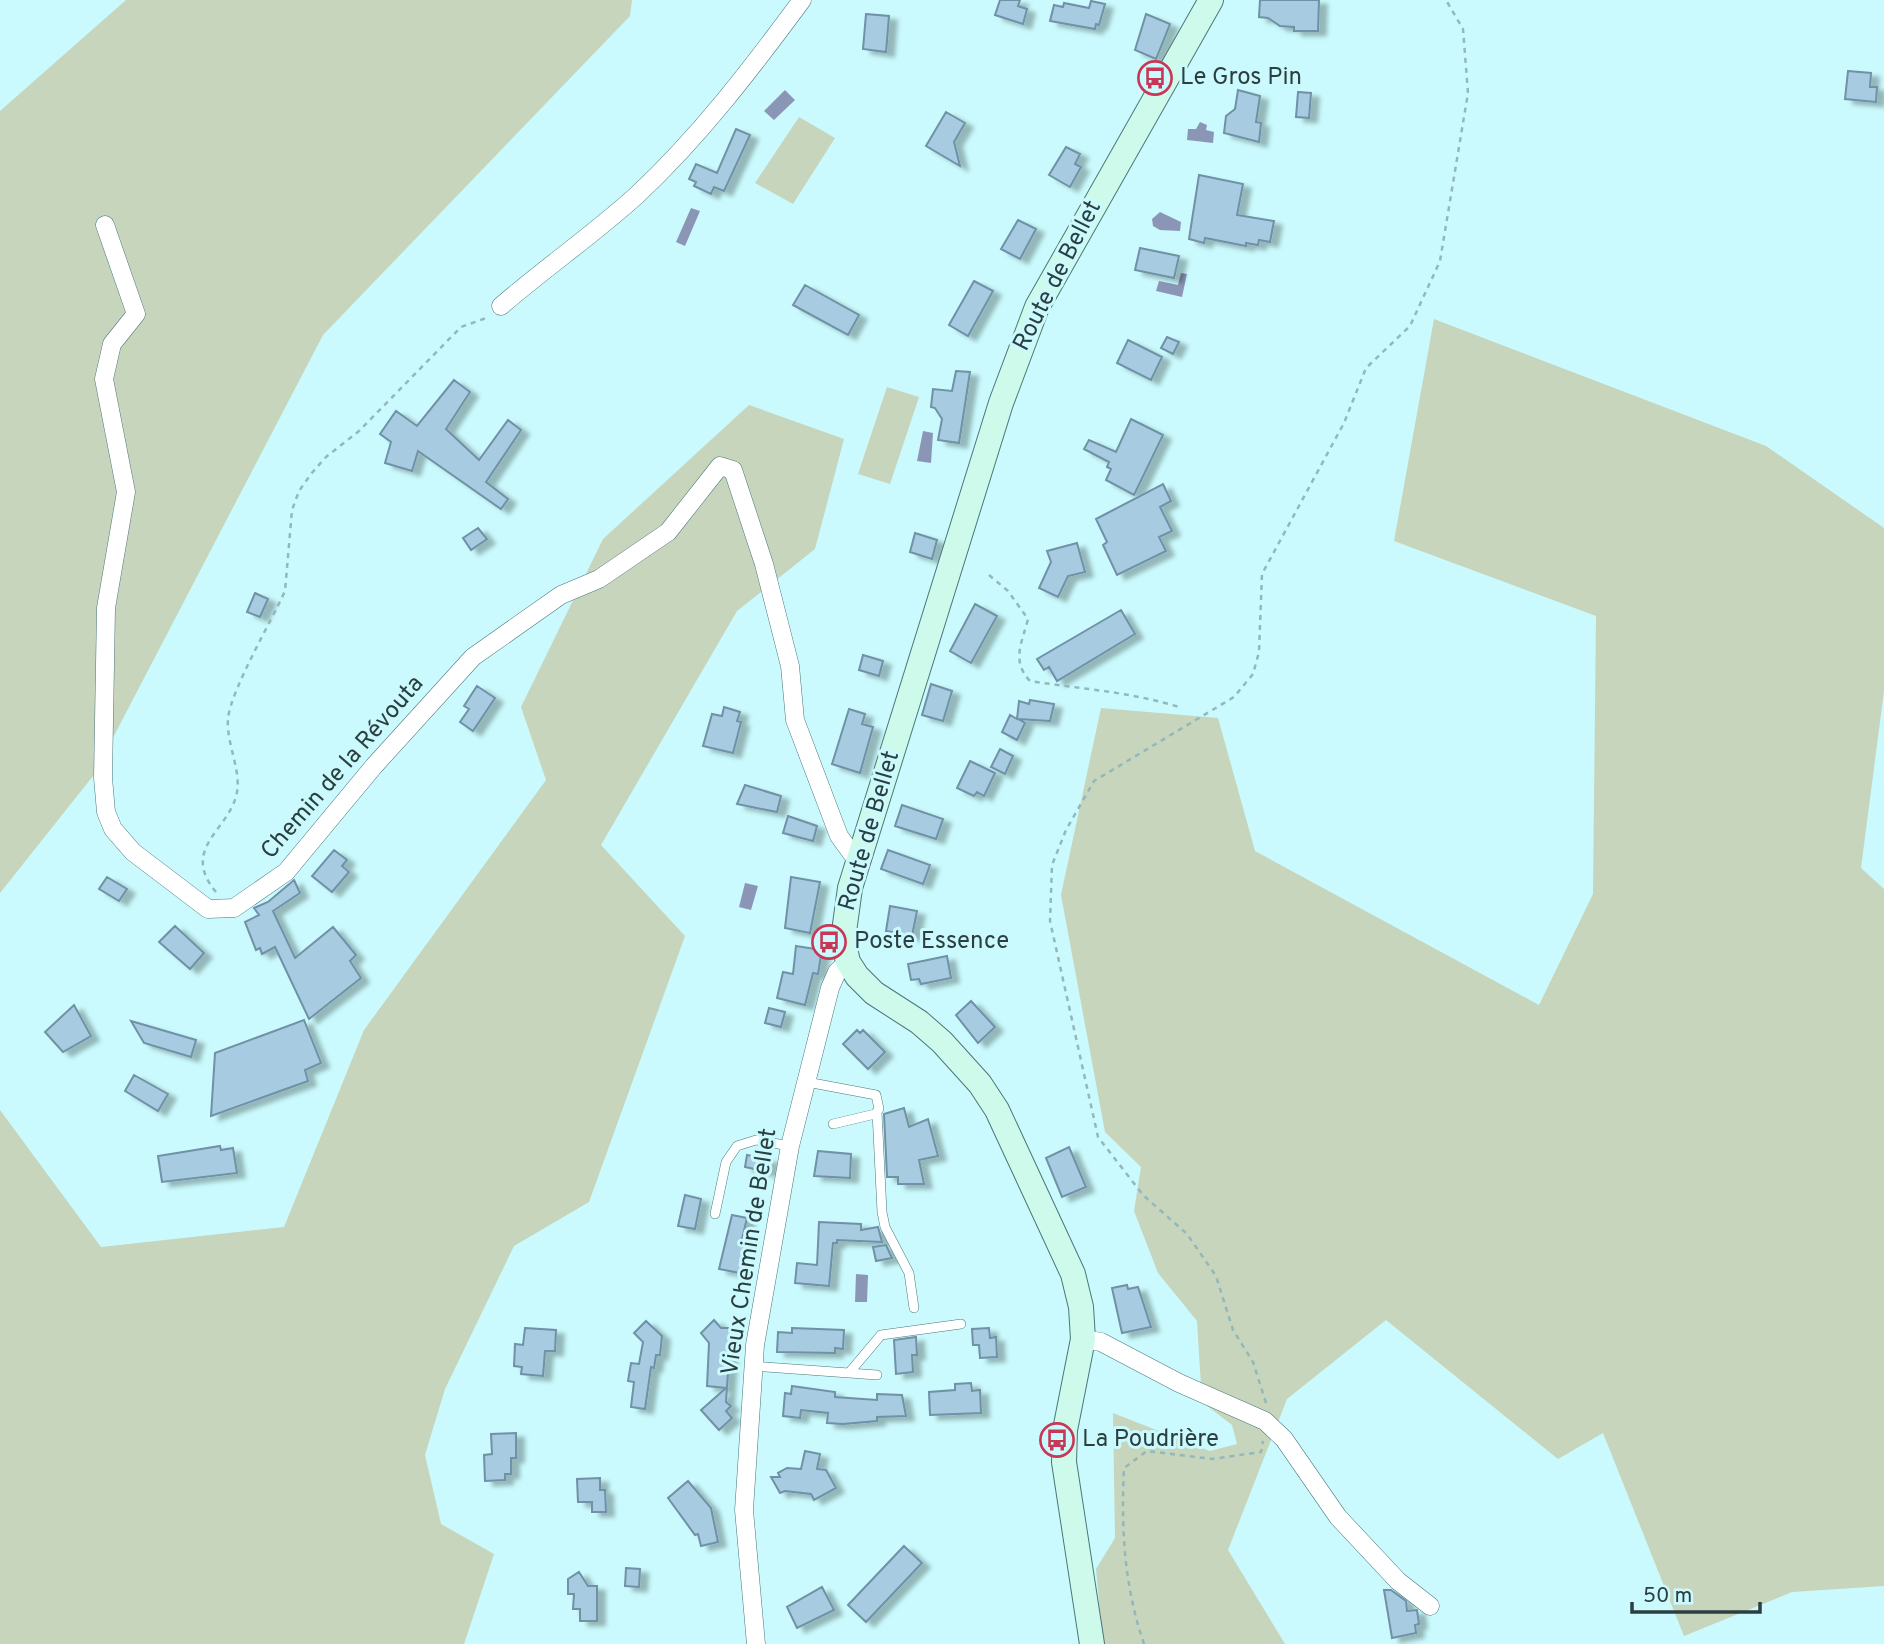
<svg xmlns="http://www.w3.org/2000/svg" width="1884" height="1644" viewBox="0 0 1884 1644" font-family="Overpass,sans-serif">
<defs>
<filter id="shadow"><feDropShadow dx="8" dy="4.5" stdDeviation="2" flood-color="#0004"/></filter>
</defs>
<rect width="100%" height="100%" fill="#cafafd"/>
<!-- green -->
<path fill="#c6d5bc" d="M 126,0 L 632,0 L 630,16 L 323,335 L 93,776 L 0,893 L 0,111 Z
M 799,117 L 835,138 L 793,204 L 755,183 Z
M 1434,319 L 1766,446 L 1884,528 L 1884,691 L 1861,868 L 1884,889 L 1884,1586 L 1792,1592 L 1684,1636 L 1603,1433 L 1558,1459 L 1386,1320 L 1287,1399 L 1228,1550 L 1285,1644 L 1103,1644 L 1096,1569 L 1115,1538 L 1113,1413 L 1210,1451 L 1237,1444 L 1232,1425 L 1202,1402 L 1197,1321 L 1158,1273 L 1134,1211 L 1141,1167 L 1105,1132 L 1061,895 L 1101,708 L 1218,718 L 1255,851 L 1539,1005 L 1593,894 L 1596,616 L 1394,541 Z
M 887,387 L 919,397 L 890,484 L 858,474 Z
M 749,405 L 844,439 L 815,549 L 737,611 L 601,845 L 685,936 L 589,1202 L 514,1246 L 445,1389 L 425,1455 L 441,1524 L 494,1554 L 464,1644 L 0,1644 L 0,1110 L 101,1247 L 284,1227 L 364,1030 L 546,780 L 521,707 L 603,539 Z"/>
<!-- water -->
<path fill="#8b96b6" d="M 785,90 L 795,100 L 774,120 L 764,111 Z
M 1200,122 L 1207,125 L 1206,130 L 1214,132 L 1213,143 L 1187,140 L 1188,129 L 1196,129 Z
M 691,208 L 700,211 L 685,246 L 676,242 Z
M 1160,212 L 1181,222 L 1180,231 L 1160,230 L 1153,226 L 1152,219 Z
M 1181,273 L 1187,274 L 1182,297 L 1156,291 L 1159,281 L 1178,285 Z
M 923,431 L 933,433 L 931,463 L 917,461 Z
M 745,883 L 758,886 L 751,910 L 739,907 Z
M 856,1274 L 868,1275 L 867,1302 L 855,1302 Z"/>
<!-- building -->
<path fill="#a7cbe1" stroke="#6f91a6" stroke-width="2" filter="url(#shadow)" d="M 1000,0 L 1020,0 L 1018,6 L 1027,9 L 1023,24 L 995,15 Z
M 1260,0 L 1319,0 L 1318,31 L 1294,31 L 1294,27 L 1280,26 L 1268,18 L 1259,17 Z
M 1091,1 L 1105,4 L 1099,25 L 1096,24 L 1095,29 L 1050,21 L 1054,5 L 1063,7 L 1064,3 L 1089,8 Z
M 866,14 L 889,16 L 886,52 L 863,49 Z
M 1146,14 L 1170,24 L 1156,59 L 1135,50 Z
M 1848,71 L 1871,73 L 1870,87 L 1877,87 L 1876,102 L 1845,99 Z
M 1238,90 L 1260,96 L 1256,122 L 1261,123 L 1259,142 L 1224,133 L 1226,116 L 1235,109 Z
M 1298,92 L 1311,93 L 1309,118 L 1296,117 Z
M 946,112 L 965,123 L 954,142 L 960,166 L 926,146 Z
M 736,129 L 750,135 L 724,191 L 714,187 L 711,194 L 694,186 L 696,182 L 689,179 L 696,164 L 717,173 Z
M 1066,147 L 1080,154 L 1075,164 L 1081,167 L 1070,187 L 1049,175 Z
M 1199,175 L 1243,184 L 1237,215 L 1274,221 L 1270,242 L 1259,240 L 1258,245 L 1246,243 L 1246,246 L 1205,238 L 1204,243 L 1189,239 Z
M 1018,220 L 1036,229 L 1020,259 L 1001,249 Z
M 1140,248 L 1179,256 L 1174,278 L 1135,270 Z
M 974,281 L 993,291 L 968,336 L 949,325 Z
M 805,285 L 859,315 L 848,335 L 793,305 Z
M 1167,337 L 1179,342 L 1173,354 L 1161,348 Z
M 1128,340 L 1162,357 L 1151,380 L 1117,363 Z
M 956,371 L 970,372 L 959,443 L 938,440 L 942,419 L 935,408 L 931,407 L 933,389 L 952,391 Z
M 454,380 L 470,392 L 446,429 L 479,460 L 508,420 L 521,430 L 486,482 L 508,499 L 501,509 L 418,451 L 412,471 L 385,463 L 391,442 L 380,434 L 396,411 L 417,426 Z
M 1131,419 L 1163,435 L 1134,495 L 1106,480 L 1111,469 L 1107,467 L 1109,462 L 1084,449 L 1089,440 L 1116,452 Z
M 1163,484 L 1171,501 L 1160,507 L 1172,531 L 1159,537 L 1166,551 L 1117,575 L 1103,545 L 1107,542 L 1096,519 Z
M 478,528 L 487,539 L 471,550 L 463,538 Z
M 915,533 L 937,540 L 932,559 L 910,552 Z
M 1077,543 L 1085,572 L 1068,576 L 1058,597 L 1039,588 L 1051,562 L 1047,551 Z
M 255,593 L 268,599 L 260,617 L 247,612 Z
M 975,604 L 997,616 L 971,663 L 950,651 Z
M 1121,610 L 1135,634 L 1057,681 L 1049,667 L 1044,670 L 1037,659 Z
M 863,655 L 883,661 L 879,676 L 859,670 Z
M 931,684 L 952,691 L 943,721 L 922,715 Z
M 477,686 L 495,698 L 473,731 L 460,722 L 469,709 L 464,706 Z
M 1030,700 L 1054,704 L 1050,721 L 1018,719 L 1025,723 L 1017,740 L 1002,732 L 1010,715 L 1017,719 L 1019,701 L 1029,704 Z
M 724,707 L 740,712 L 737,721 L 741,722 L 733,753 L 703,746 L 712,714 L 722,716 Z
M 849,709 L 865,714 L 862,724 L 873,727 L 860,773 L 832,764 Z
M 1000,749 L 1013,756 L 1005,774 L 991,767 Z
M 970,761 L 995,773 L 984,796 L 977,792 L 974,796 L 957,788 Z
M 745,785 L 781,796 L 777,812 L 737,804 Z
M 902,805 L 943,819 L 936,839 L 895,826 Z
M 788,816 L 817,826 L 813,841 L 783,833 Z
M 334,850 L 347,860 L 342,866 L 349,872 L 332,892 L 312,876 Z
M 888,850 L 930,865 L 923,884 L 881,869 Z
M 107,877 L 127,889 L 119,901 L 99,889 Z
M 791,877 L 820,882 L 810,933 L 785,928 Z
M 294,880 L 300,893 L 273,911 L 295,958 L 333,927 L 356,955 L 350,961 L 361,978 L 309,1019 L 275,947 L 262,954 L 260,948 L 256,950 L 245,922 L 259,915 L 254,908 L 268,902 Z
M 890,906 L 917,911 L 912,936 L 886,931 Z
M 175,926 L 204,953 L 190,969 L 159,942 Z
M 796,946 L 822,950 L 818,974 L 813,973 L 805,1005 L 777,998 L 783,972 L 793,974 Z
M 947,956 L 951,978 L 921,984 L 919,979 L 911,980 L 908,964 Z
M 971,1001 L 995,1027 L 978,1043 L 956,1015 Z
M 74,1005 L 91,1036 L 63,1052 L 45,1032 Z
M 769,1008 L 785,1012 L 781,1027 L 765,1023 Z
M 304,1020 L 321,1063 L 305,1070 L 308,1081 L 211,1116 L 215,1053 Z
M 131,1021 L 196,1040 L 191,1057 L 144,1043 Z
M 857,1030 L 860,1033 L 863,1030 L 885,1052 L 868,1069 L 843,1044 Z
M 134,1075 L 168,1094 L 158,1111 L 125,1091 Z
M 904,1108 L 909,1127 L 928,1119 L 938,1156 L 919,1160 L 924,1184 L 898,1184 L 898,1177 L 887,1177 L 884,1114 Z
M 220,1146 L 221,1150 L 233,1148 L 237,1173 L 162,1182 L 158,1156 Z
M 1069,1147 L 1086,1187 L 1062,1197 L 1046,1158 Z
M 818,1151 L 851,1154 L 850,1178 L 814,1176 Z
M 747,1155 L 770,1159 L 768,1172 L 745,1167 Z
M 685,1195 L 701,1199 L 695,1229 L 678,1226 Z
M 732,1215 L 747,1218 L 742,1239 L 748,1241 L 740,1273 L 719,1269 Z
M 819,1222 L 861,1224 L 861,1230 L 878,1227 L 882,1242 L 837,1240 L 837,1243 L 833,1243 L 829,1286 L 795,1283 L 797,1263 L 817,1265 Z
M 886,1245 L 892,1258 L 876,1261 L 873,1247 Z
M 1127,1285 L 1128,1289 L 1138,1287 L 1151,1327 L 1122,1333 L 1112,1288 Z
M 714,1320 L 721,1328 L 731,1328 L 726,1402 L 731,1406 L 726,1411 L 732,1418 L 719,1430 L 701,1410 L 726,1388 L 707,1386 L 709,1343 L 701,1333 Z
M 646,1321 L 662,1336 L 660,1355 L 656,1355 L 654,1368 L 651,1367 L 645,1409 L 631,1407 L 634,1382 L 628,1381 L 631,1363 L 639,1364 L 643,1342 L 634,1333 Z
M 525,1328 L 556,1330 L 555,1351 L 545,1351 L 543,1376 L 521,1374 L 522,1367 L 514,1366 L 515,1344 L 523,1345 Z
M 792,1328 L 844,1330 L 843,1349 L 835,1348 L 835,1353 L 777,1352 L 778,1332 L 792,1333 Z
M 989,1328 L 990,1338 L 996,1337 L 997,1357 L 980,1358 L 979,1345 L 973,1345 L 972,1329 Z
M 916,1337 L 917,1355 L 912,1355 L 913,1372 L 896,1374 L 894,1340 Z
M 971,1383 L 972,1391 L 980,1390 L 981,1413 L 930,1415 L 929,1392 L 955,1390 L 955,1384 Z
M 792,1386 L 835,1392 L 835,1397 L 877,1400 L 877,1394 L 902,1395 L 906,1416 L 877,1417 L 877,1421 L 843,1424 L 827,1423 L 828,1413 L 801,1410 L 800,1418 L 783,1416 L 785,1393 L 791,1394 Z
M 516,1433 L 516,1458 L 511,1458 L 511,1474 L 505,1474 L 505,1480 L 485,1481 L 484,1455 L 492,1454 L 491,1434 Z
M 805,1451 L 820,1454 L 817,1469 L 826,1470 L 836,1488 L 814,1500 L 811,1494 L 785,1491 L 780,1493 L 771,1477 L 780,1477 L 778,1473 L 787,1468 L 801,1469 Z
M 600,1478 L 600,1490 L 605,1490 L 606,1512 L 592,1512 L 592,1502 L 578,1502 L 577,1479 Z
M 688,1481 L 711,1508 L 718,1542 L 701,1546 L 698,1534 L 695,1535 L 668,1498 Z
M 904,1546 L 922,1563 L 866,1622 L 848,1605 Z
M 626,1568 L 640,1569 L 639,1587 L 625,1586 Z
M 579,1572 L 588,1586 L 597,1586 L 597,1621 L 580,1621 L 580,1609 L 573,1609 L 574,1594 L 568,1594 L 568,1579 Z
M 822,1587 L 834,1610 L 797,1628 L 787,1607 Z
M 1384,1590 L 1391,1590 L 1406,1601 L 1407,1611 L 1417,1610 L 1419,1624 L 1415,1625 L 1416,1633 L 1392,1638 Z"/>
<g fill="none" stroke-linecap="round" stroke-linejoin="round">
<!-- service casing -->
<g stroke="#4a777a" stroke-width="10">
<path id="service" d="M 807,1082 L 876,1095 L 879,1109 L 875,1114 L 833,1124
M 877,1112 L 882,1212 L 885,1227 L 909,1273 L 914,1308
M 715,1214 L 726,1162 L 737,1146 L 756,1140 L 790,1146
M 753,1366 L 877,1375
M 849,1373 L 881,1335 L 961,1324"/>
</g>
<!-- minor casing -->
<g stroke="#4a777a" stroke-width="19">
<path id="minor" d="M 105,225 L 136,314 L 112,344 L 104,379 L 126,492 L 106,608 L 103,778 L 106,812 L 113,829 L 133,852 L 208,909 L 234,908 L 286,872 L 374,766 L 473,657 L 561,595 L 599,579 L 668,532 L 720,466 L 733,470 L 764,564 L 790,666 L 795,720 L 839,836 L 858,862
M 501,306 C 545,268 594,234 637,195 C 700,136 751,69 802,0
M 1083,1339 L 1101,1342 L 1179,1383 L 1265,1421 L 1284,1439 L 1338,1517 L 1398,1581 L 1430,1606
M 756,1644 L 744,1510 L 755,1345 L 790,1146 L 830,988 L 837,972 L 848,962"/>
</g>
<!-- secondary casing -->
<g stroke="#4a777a" stroke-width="26">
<path id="secondary" d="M 1092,1644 L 1064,1462 L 1065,1430 L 1083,1339 L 1081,1307 L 1073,1274 L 997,1110 L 980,1084 L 942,1042 L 919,1022 L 874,993 L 857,976 L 848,962 L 843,939 L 850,888 L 1001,403 L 1037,307 L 1211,0"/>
</g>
<!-- path -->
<path stroke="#92b8bb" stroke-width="2.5" stroke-dasharray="5 5" stroke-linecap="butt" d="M 989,575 L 1008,591 L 1028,619 C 1022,643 1011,661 1030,681 C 1081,689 1133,692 1182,708
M 216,892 C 179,848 231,829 237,792 C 241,769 226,743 228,718 C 232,688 271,622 285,591 L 292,510 L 299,491 L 311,474 L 326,457 L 359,431 L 461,327 L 489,317
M 1266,1403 L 1253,1362 L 1233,1330 L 1216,1276 L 1187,1234 L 1143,1195 L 1098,1137 L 1050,921 L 1052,865 L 1066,830 L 1094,781 L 1234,697 L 1253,674 L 1259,652 L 1262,574 L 1344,423 L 1366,368 L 1410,326 L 1440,261 L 1468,93 L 1463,29 L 1446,0
M 1144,1644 C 1124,1586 1121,1528 1124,1468 L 1147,1451 L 1212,1459 L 1261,1452 L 1263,1441"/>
<!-- service -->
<use href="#service" stroke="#fff" stroke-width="9"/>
<!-- minor -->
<use href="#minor" stroke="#fff" stroke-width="18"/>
<!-- secondary -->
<use href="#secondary" stroke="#cefaeb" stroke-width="24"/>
</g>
<!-- icons -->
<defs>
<g id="bus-ring" transform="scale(1.75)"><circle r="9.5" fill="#cafafd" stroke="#c83856" stroke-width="1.5"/><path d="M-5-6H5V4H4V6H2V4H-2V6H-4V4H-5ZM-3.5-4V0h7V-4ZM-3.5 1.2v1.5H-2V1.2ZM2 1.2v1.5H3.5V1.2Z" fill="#c83856"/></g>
</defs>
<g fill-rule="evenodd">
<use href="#bus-ring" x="1155" y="78"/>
<use href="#bus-ring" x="829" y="942"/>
<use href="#bus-ring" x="1057" y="1440"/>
</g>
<g text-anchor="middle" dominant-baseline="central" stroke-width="6" stroke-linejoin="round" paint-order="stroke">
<!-- poi labels -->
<g font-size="24" fill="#2c3f40" stroke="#cafafd" text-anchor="start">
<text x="1180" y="78">Le Gros Pin</text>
<text x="854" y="942">Poste Essence</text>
<text x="1082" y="1440">La Poudrière</text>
</g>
<!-- street labels -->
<g font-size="24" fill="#2c3f40" stroke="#cafafd">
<text transform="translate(1058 276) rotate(-63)">Route de Bellet</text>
<text transform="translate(343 768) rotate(-49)">Chemin de la Révouta</text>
<text transform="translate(870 831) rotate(-74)">Route de Bellet</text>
<text transform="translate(750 1252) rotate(-81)">Vieux Chemin de Bellet</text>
</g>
</g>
<!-- scale -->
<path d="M1632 1602v10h128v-10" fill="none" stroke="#2c3f40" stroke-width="3.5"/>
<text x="1643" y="1602" font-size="21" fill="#2c3f40" stroke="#cafafd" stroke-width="5" paint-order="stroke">50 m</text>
</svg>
